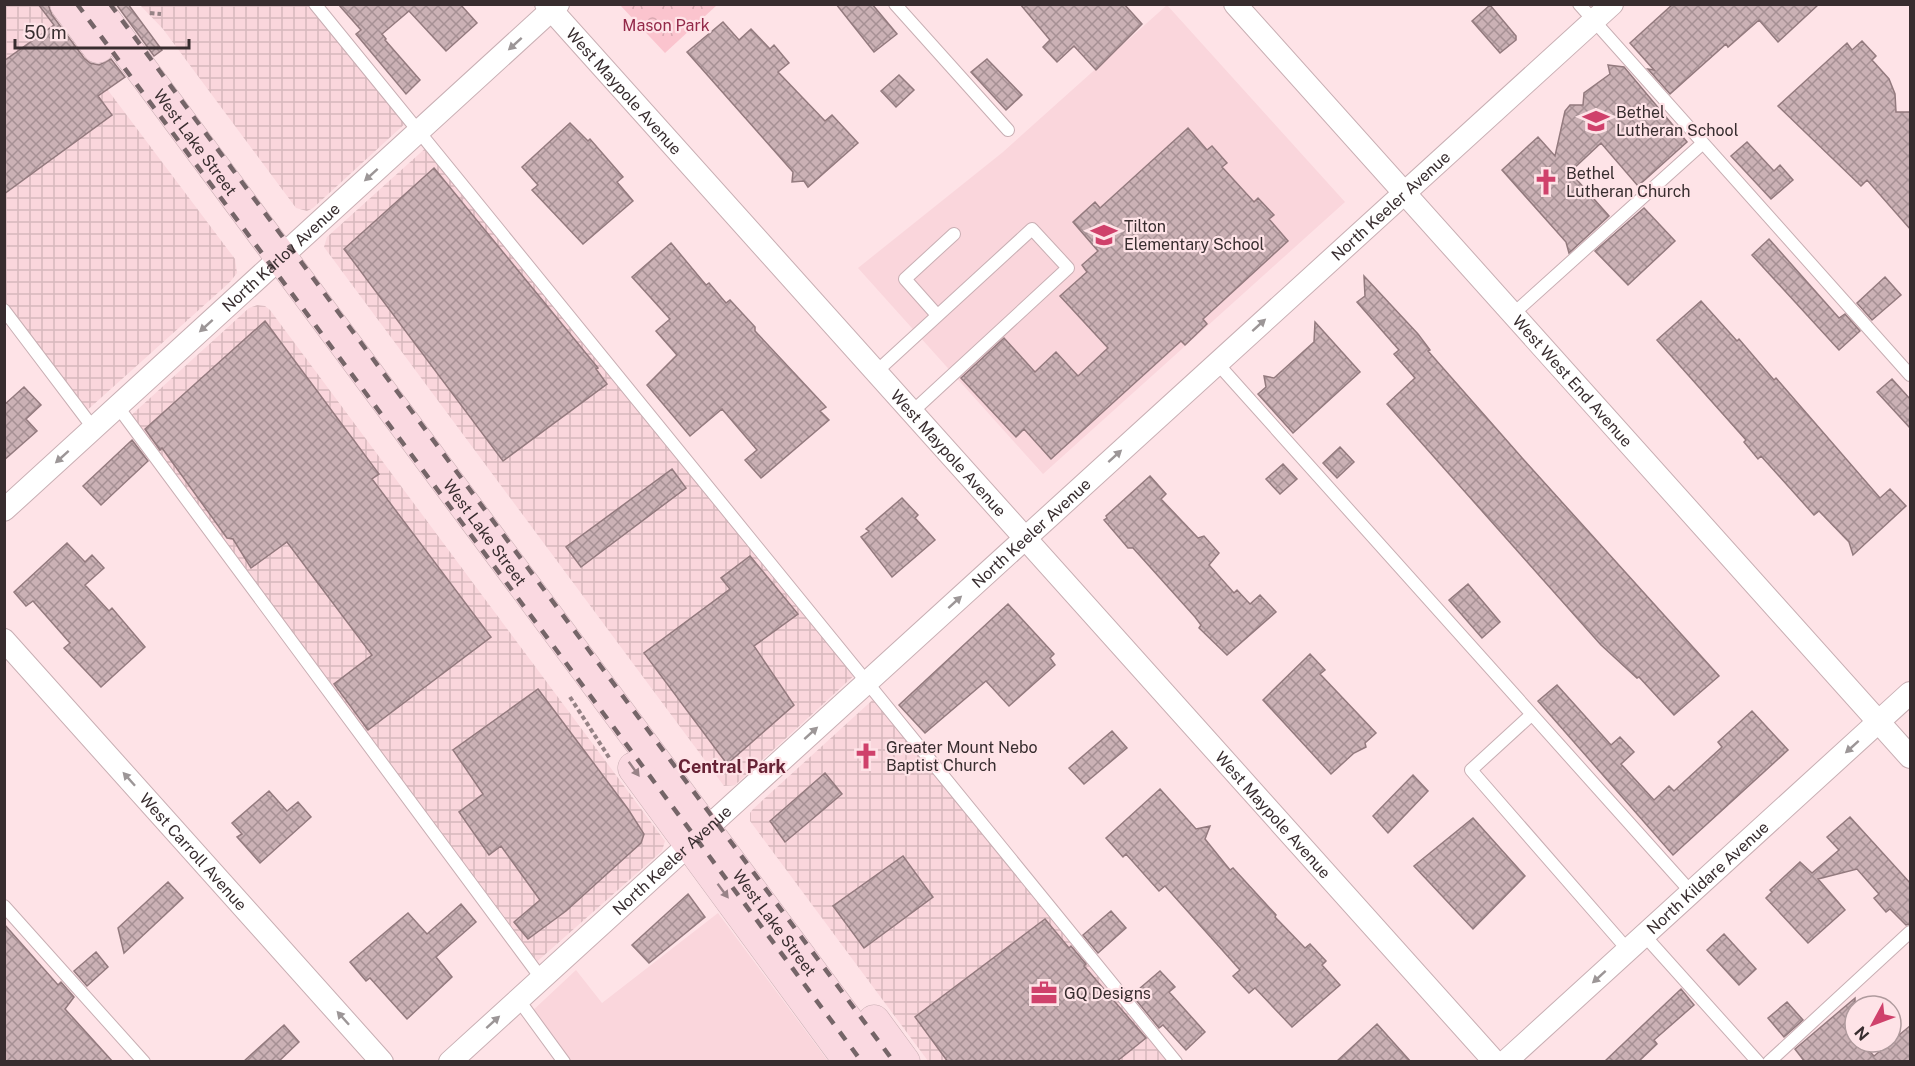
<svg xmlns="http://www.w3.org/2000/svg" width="1915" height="1066" viewBox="0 0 1915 1066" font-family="'Public Sans',sans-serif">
<defs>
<pattern id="industrial-grid" width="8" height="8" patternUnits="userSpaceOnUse" patternTransform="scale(1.5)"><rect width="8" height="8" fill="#fad6dc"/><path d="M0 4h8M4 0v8" fill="none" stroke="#d7b8bd"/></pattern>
<pattern id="park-crowns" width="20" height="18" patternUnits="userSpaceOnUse" patternTransform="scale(1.5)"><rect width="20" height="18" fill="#fbc4ce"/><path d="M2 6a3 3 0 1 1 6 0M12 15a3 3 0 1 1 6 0" fill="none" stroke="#d8a9b1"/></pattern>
<pattern id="building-cross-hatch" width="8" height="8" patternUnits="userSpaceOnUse" patternTransform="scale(1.5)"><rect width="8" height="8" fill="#cbb1b5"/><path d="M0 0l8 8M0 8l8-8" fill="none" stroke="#a69094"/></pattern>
</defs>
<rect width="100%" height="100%" fill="#fee3e7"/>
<!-- built -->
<path fill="#fad6dc" d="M 1167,5 L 1345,202 L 1043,474 L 858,268 L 1003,152 Z
M 718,913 L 828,1061 L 564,1061 L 529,1014 L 576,970 L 602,1003 Z"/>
<!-- industrial -->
<path fill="url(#industrial-grid)" d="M 5,5 L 48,5 L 89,59 L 101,81 L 235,259 L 237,273 L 230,282 L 83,414 L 5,308 Z
M 140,5 L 315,5 L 409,120 L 313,208 L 307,211 L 296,208 L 163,29 Z
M 429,145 L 859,671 L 735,785 L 724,786 L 324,247 L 327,237 Z
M 257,305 L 265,306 L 270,310 L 665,841 L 662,851 L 532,966 L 127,419 L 249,308 Z
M 878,695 L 1176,1061 L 928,1061 L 750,821 L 750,813 L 753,809 Z"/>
<!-- park -->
<path fill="url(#park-crowns)" d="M 620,5 L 717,5 L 665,53 Z"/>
<!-- building -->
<path fill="url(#building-cross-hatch)" stroke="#937a7e" stroke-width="1.5" d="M 38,4 L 48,4 L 52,15 L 84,58 L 90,63 L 99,65 L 111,59 L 125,77 L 98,96 L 112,115 L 4,194 L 4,61 L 54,25 Z
M 116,4 L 128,4 L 162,50 L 154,56 Z
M 338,4 L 460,4 L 477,23 L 446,51 L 409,11 L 382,34 L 386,39 L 385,40 L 420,80 L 406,94 L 356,34 L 361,30 Z
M 836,4 L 872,4 L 897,34 L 874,52 Z
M 1020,4 L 1124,4 L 1142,24 L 1096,70 L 1074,46 L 1057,62 L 1043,47 L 1050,40 Z
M 1673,4 L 1819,4 L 1778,42 L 1759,20 L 1728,47 L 1726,44 L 1670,94 L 1648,69 L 1654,70 L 1630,43 Z
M 1490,5 L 1516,36 L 1516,40 L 1500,53 L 1472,21 Z
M 723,22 L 739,40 L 751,29 L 770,49 L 774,45 L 789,63 L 778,72 L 825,121 L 832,115 L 858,143 L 808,187 L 804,181 L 792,182 L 793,172 L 687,52 Z
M 1862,41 L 1876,56 L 1872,60 L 1889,79 L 1895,94 L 1896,112 L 1911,112 L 1911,230 L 1867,180 L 1861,186 L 1778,106 L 1847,43 L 1852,50 Z
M 987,59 L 1022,95 L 1006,110 L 971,72 Z
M 1608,65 L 1624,67 L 1687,142 L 1638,186 L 1601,143 L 1570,172 L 1609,216 L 1569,253 L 1566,242 L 1502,170 L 1538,137 L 1555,156 L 1565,111 L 1570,105 L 1583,105 L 1584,93 L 1610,74 Z
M 899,75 L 914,90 L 896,107 L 881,91 Z
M 570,123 L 588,141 L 590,139 L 623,177 L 617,182 L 633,201 L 583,244 L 532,190 L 538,185 L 522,167 Z
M 1188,128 L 1207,150 L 1212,146 L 1227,163 L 1222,167 L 1254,202 L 1258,198 L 1274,215 L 1269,219 L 1288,241 L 1203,319 L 1207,324 L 1185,345 L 1181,341 L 1051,459 L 1024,429 L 1016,437 L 961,378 L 1004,338 L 1035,372 L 1056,352 L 1078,376 L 1108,348 L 1060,296 L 1087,272 L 1082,265 L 1098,251 L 1073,222 L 1095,202 L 1100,208 Z
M 1747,142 L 1774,171 L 1780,165 L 1793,180 L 1771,199 L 1731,156 Z
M 434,168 L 598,368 L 596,369 L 607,384 L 503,461 L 344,249 Z
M 1644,208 L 1675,241 L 1628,285 L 1595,251 Z
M 1769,239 L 1839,318 L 1845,314 L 1860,331 L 1839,350 L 1752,255 Z
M 671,243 L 706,285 L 709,283 L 726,303 L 730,300 L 755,327 L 755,331 L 826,407 L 820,411 L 829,420 L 761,478 L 745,460 L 757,450 L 722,409 L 690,436 L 647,385 L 677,355 L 656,331 L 670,319 L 632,277 Z
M 1364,276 L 1418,334 L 1430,350 L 1428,351 L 1523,459 L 1719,676 L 1674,715 L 1639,677 L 1637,678 L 1601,645 L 1387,404 L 1415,378 L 1394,354 L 1399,350 L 1357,302 L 1365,296 Z
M 1885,277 L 1901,295 L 1872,320 L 1857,303 Z
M 1701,301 L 1737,341 L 1739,339 L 1774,380 L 1776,378 L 1880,498 L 1890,489 L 1906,506 L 1853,555 L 1849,542 L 1819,511 L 1814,515 L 1761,456 L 1758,459 L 1744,442 L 1746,440 L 1657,340 Z
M 265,321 L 379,474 L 372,479 L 491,637 L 368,730 L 334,684 L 372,655 L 287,542 L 251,568 L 233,539 L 227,538 L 162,448 L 160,450 L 145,429 Z
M 1315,322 L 1360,372 L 1293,433 L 1258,394 L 1266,387 L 1264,376 L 1274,378 L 1314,342 Z
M 1892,379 L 1911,400 L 1911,429 L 1877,392 Z
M 24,387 L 41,405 L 26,419 L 37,431 L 4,460 L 4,405 Z
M 132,440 L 148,461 L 101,505 L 83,486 Z
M 1340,447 L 1354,462 L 1337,478 L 1323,463 Z
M 1283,464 L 1297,479 L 1280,494 L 1266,479 Z
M 672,469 L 686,488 L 581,567 L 566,547 Z
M 1150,476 L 1166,494 L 1161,499 L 1198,538 L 1204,536 L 1219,553 L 1209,565 L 1234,593 L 1237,590 L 1250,604 L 1260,595 L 1276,612 L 1227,655 L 1199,628 L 1201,625 L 1195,617 L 1133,548 L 1128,548 L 1104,520 L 1107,518 L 1106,516 Z
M 902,498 L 918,515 L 915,518 L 935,540 L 892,577 L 861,537 L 869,531 L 866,529 Z
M 67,543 L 85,562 L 92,555 L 104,568 L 85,585 L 109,611 L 112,608 L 145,647 L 101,687 L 64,648 L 70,643 L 33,601 L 26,606 L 14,592 Z
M 750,556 L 798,614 L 754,646 L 794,705 L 727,764 L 644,653 L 730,589 L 721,578 Z
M 1468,584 L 1500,622 L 1482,638 L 1449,600 Z
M 1008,604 L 1054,654 L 1050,658 L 1055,665 L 1009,706 L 986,681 L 925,733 L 899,705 Z
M 1310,654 L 1325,670 L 1320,674 L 1376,733 L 1365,743 L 1366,747 L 1354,753 L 1331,774 L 1263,700 Z
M 1557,685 L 1611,745 L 1620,737 L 1634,752 L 1621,764 L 1654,800 L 1669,786 L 1674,791 L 1722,747 L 1718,742 L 1752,711 L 1788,750 L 1673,855 L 1538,701 Z
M 538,689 L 628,809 L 644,834 L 641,843 L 566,911 L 528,939 L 514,922 L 540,900 L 501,846 L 489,855 L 459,812 L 483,794 L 453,750 Z
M 1112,731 L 1127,748 L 1084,784 L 1069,768 Z
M 825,773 L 842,794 L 785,842 L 770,821 Z
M 1413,775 L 1428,791 L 1388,833 L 1373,816 Z
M 1160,789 L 1196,829 L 1210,826 L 1205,839 L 1230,870 L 1233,868 L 1276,915 L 1275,917 L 1305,948 L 1310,944 L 1326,961 L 1322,965 L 1340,985 L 1292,1027 L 1255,988 L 1249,993 L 1233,976 L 1240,970 L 1165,886 L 1159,891 L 1126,854 L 1123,857 L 1106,838 Z
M 269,791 L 287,811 L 298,802 L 311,817 L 260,863 L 237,837 L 242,834 L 232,823 Z
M 1850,817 L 1911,884 L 1911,924 L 1906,925 L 1890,909 L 1886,912 L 1874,898 L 1879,894 L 1857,869 L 1818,879 L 1845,910 L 1808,943 L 1766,898 L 1772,892 L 1770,890 L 1800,862 L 1812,873 L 1839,850 L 1827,837 Z
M 1473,818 L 1525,876 L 1473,929 L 1414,866 Z
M 903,856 L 933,897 L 864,948 L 833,906 Z
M 168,882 L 183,898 L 124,953 L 118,928 Z
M 688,894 L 705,917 L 649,963 L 632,945 Z
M 461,904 L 476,922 L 436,957 L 452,977 L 407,1019 L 370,978 L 366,981 L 350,962 L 408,913 L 427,934 Z
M 1111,911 L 1126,928 L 1098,953 L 1083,935 Z
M 1045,919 L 1069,948 L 1071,946 L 1086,964 L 1084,966 L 1146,1038 L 1116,1062 L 948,1062 L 915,1017 Z
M 4,924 L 58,985 L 61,982 L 74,997 L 65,1009 L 113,1062 L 4,1062 Z
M 1724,934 L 1756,969 L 1739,985 L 1707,950 Z
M 96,952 L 108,967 L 87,986 L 74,971 Z
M 1160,971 L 1175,987 L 1169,992 L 1205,1032 L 1186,1050 L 1163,1025 L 1159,1028 L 1132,995 Z
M 1681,989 L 1694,1005 L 1654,1040 L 1657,1044 L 1638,1062 L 1604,1062 Z
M 1855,998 L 1855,1042 L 1861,1042 L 1874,1056 L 1911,1025 L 1911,1062 L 1805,1062 L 1795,1049 Z
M 1787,1002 L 1803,1020 L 1784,1037 L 1768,1018 Z
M 1377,1024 L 1411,1062 L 1336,1062 Z
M 284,1025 L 299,1042 L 278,1062 L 243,1062 Z"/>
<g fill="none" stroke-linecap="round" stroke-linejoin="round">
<!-- lane casing -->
<g stroke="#c8aeb3" stroke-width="14">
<path id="lane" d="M 315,4 L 1176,1062
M 895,4 L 1008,130
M 1579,4 L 1910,375
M 4,310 L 94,429
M 1513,314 L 1703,143
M 937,315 L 905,279 L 954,234
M 1217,363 L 1691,892
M 876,372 L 1032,229 L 1068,268 L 912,412
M 118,407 L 541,978
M 1530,716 L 1471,770 L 1628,950
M 4,906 L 144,1062
M 1644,935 L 1758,1062
M 518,999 L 564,1062
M 1769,1062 L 1910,932"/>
</g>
<!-- street casing -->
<g stroke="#c8aeb3" stroke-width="24">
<g id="street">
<path id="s1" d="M 546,4 L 1495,1062"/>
<path id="s2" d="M 1235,4 L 1910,757"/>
<path id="s3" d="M 4,510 L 558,4"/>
<path id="s4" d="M 4,640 L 382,1062"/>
<path id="s5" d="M 450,1062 L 1612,4"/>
<path id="s6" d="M 1505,1062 L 1910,693"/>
</g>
</g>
<!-- secondary casing -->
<g stroke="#c8aeb3" stroke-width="33">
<g id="secondary">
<path d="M 66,4 L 98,47"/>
<path id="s7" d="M 93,4 L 878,1062"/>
<path d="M 634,768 L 850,1062"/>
<path d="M 874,1021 L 904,1062"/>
</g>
</g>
<!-- path -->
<path stroke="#968386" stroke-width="4" stroke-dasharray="4.5 3" stroke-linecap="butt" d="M 150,13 L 161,14
M 570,697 L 610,759"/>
<!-- lane -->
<use href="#lane" stroke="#fff" stroke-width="12"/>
<!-- street -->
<use href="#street" stroke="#fff" stroke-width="22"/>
<!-- secondary -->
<use href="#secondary" stroke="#fad9e1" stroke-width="32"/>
<!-- rail -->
<path stroke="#756568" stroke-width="4.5" stroke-dasharray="10 10" stroke-linecap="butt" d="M 77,4 L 862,1062
M 110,4 L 894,1062"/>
</g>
<!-- one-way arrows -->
<defs><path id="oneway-solid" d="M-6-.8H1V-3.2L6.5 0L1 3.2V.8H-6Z" transform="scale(1.5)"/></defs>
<g fill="#9c9697">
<use href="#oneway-solid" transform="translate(515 44) rotate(138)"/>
<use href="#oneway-solid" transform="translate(371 175) rotate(138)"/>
<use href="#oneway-solid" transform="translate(1259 325) rotate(-42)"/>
<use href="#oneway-solid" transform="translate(206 326) rotate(138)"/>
<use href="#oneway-solid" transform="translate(1115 456) rotate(-42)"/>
<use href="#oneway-solid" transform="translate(62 457) rotate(138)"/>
<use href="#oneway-solid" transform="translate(955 602) rotate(-42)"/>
<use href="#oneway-solid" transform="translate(811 733) rotate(-42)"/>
<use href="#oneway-solid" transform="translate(1852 747) rotate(138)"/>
<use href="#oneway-solid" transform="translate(129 779) rotate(-132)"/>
<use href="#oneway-solid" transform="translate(1599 977) rotate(138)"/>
<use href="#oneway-solid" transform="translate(343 1018) rotate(-132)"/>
<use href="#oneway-solid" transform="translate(493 1022) rotate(-42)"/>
</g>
<g fill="#998388">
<use href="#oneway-solid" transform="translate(634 769) rotate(54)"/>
<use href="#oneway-solid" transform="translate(723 891) rotate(53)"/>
</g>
<!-- icons -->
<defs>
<g id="school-bare" transform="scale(2.07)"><path d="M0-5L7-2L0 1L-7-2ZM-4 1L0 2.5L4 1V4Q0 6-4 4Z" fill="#cf416b" stroke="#fee3e7" stroke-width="2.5" paint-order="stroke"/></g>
<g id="church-bare" transform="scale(2.07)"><path d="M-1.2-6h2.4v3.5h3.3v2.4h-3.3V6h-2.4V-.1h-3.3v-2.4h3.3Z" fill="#cf416b" stroke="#fee3e7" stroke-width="2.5" paint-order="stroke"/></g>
<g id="office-bare" transform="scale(2.07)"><path d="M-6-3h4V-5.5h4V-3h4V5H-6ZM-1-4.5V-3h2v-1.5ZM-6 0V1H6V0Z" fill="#cf416b" stroke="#fee3e7" stroke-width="2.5" paint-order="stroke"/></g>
</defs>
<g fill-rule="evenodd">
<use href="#school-bare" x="1596" y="121"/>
<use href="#church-bare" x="1546" y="182"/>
<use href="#school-bare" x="1104" y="235"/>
<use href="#church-bare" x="866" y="756"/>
<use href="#office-bare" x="1044" y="993"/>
</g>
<g text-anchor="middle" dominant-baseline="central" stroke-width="4.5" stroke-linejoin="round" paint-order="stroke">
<!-- park labels -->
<g font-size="16" fill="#932949" stroke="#fee3e7">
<text x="666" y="25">Mason Park</text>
</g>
<!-- street labels -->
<g font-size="16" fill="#382d2f" stroke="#fee3e7">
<text stroke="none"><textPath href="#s1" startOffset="117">West Maypole Avenue</textPath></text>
<text stroke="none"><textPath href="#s7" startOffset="172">West Lake Street</textPath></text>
<text stroke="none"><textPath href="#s5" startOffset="1272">North Keeler Avenue</textPath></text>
<text stroke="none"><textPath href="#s3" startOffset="375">North Karlov Avenue</textPath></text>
<text stroke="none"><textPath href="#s2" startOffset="506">West West End Avenue</textPath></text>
<text stroke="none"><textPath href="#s1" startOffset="603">West Maypole Avenue</textPath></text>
<text stroke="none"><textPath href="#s7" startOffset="658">West Lake Street</textPath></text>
<text stroke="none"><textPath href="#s5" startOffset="786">North Keeler Avenue</textPath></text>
<text stroke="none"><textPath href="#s1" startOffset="1089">West Maypole Avenue</textPath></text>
<text stroke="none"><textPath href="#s4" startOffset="284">West Carroll Avenue</textPath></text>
<text stroke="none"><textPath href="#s5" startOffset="300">North Keeler Avenue</textPath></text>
<text stroke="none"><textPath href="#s6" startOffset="274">North Kildare Avenue</textPath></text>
<text stroke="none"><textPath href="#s7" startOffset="1144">West Lake Street</textPath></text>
</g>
<!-- poi labels -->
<g font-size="16" fill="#382d2f" stroke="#fee3e7" text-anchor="start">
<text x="1616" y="112">Bethel<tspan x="1616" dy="18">Lutheran School</tspan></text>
<text x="1566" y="173">Bethel<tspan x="1566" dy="18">Lutheran Church</tspan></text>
<text x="1124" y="226">Tilton<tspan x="1124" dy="18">Elementary School</tspan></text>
<text x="886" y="747">Greater Mount Nebo<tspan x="886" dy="18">Baptist Church</tspan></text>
<text x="1064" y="993">GQ Designs</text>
</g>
<!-- neighbourhood labels -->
<g font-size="18" font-weight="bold" fill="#672235" stroke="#fee3e7">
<text x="732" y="766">Central Park</text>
</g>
</g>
<!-- border -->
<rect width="1915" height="1066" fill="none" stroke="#382d2f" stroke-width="12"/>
<!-- north arrow -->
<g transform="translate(1873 1024) rotate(229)"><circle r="28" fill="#fee3e7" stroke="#af9a9d" stroke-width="1.5"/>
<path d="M0-4.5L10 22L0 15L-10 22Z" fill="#cf416b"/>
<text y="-9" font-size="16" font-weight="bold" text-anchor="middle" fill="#382d2f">N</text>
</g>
<!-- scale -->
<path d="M15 39v9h174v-9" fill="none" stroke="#382d2f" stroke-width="3"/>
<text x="24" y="39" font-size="18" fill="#382d2f" stroke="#fee3e7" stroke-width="4.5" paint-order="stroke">50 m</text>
</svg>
